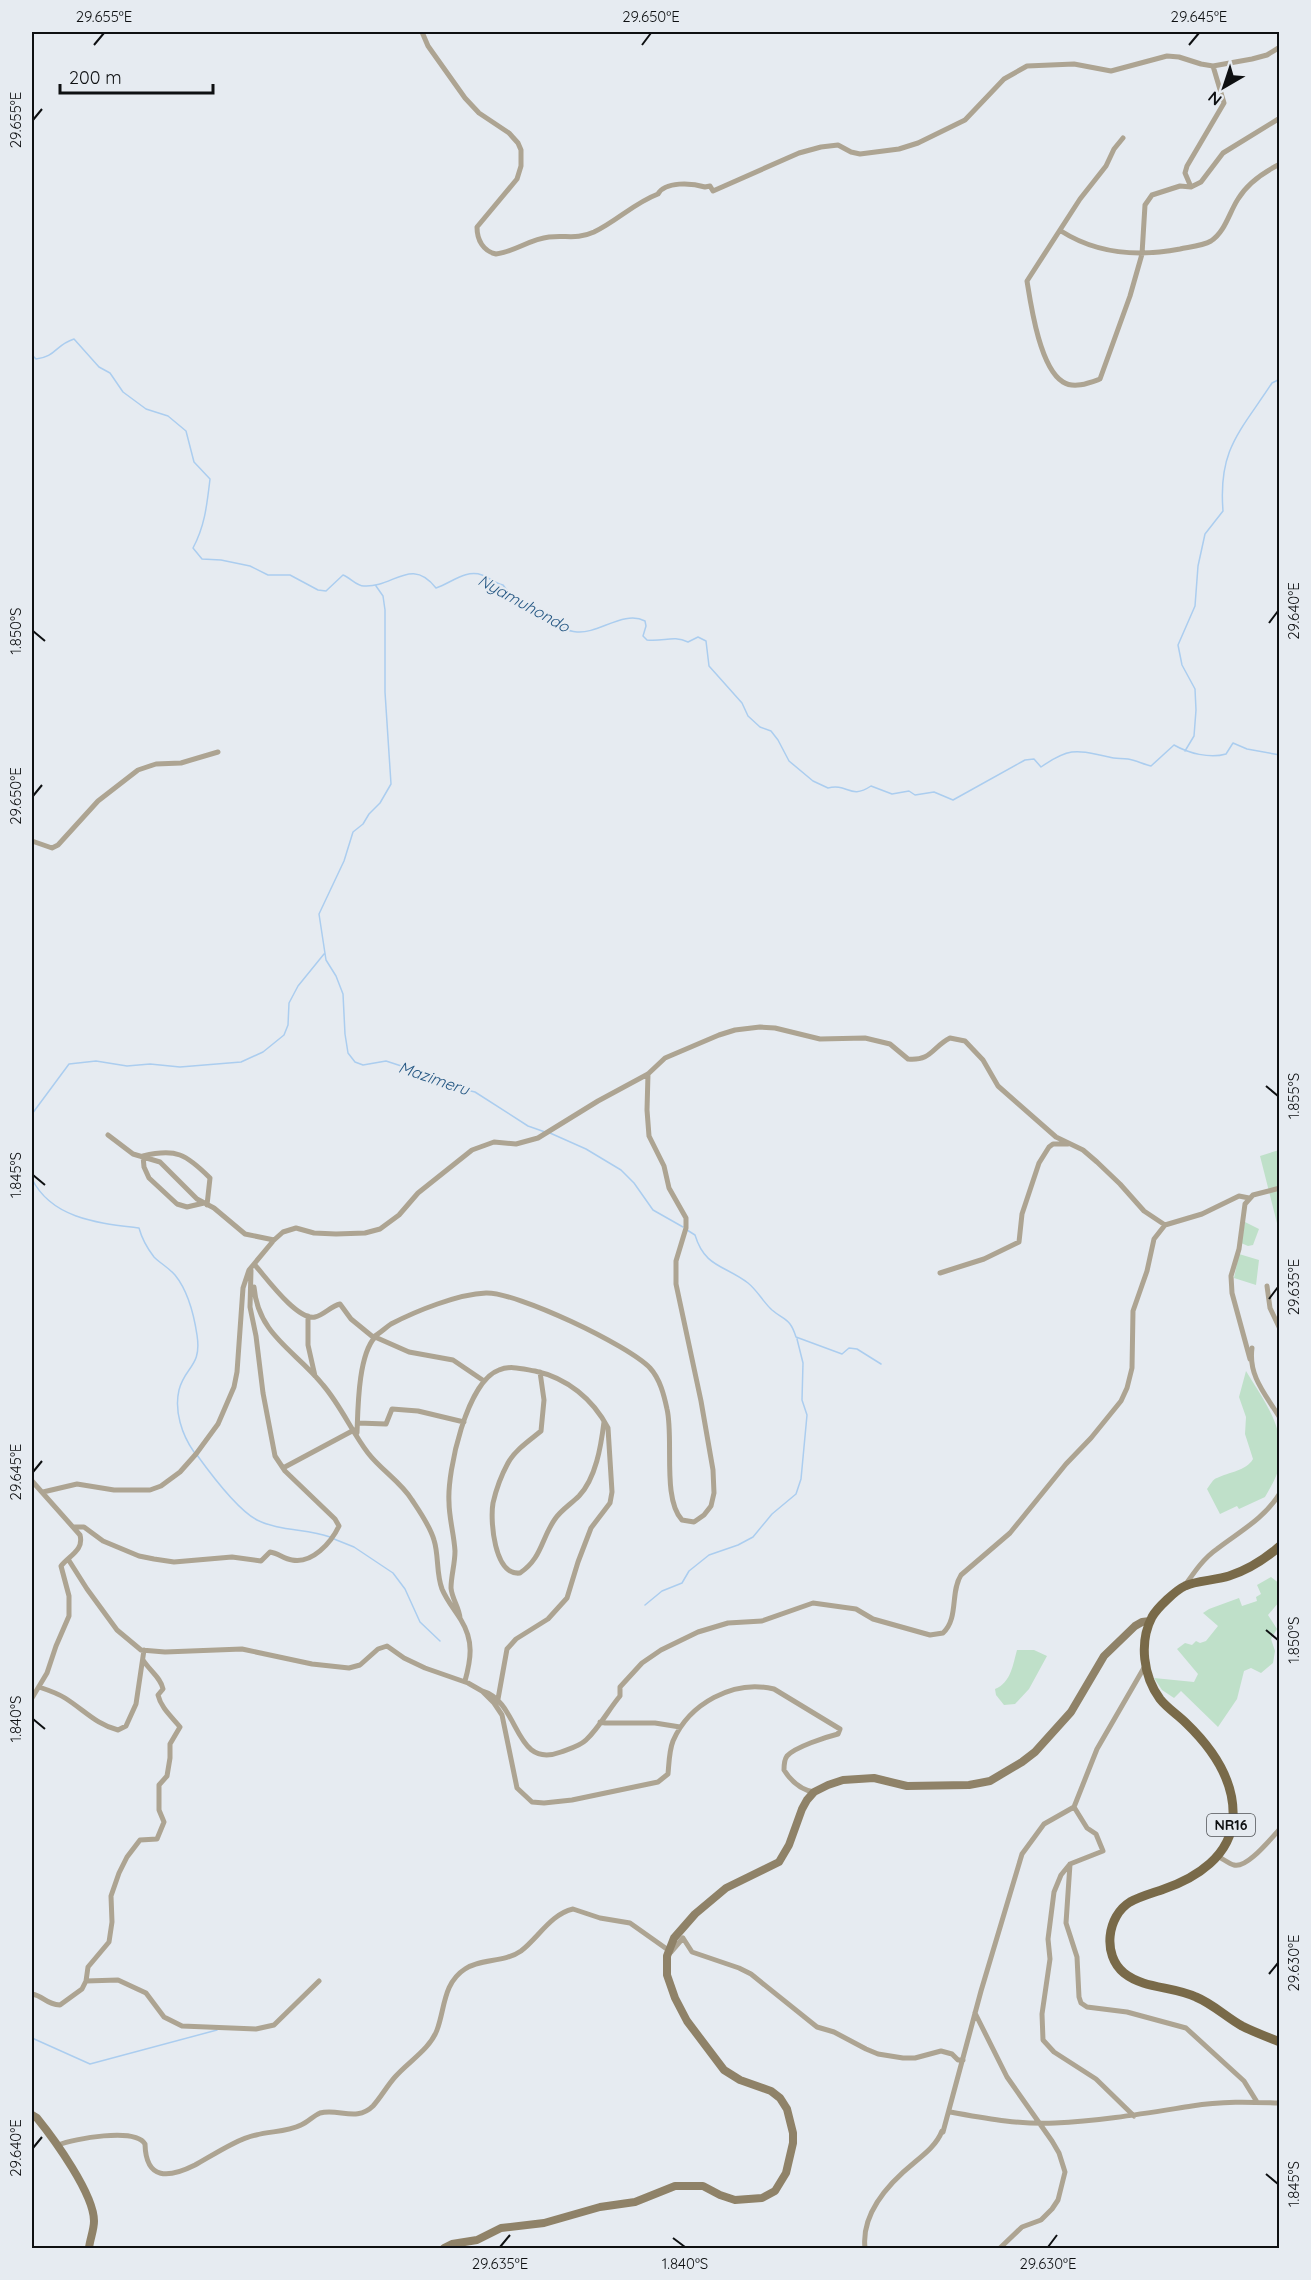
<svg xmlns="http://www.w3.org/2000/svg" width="1311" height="2280" viewBox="0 0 1311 2280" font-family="Quicksand,sans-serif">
<rect width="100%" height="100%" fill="#e6ebf1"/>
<!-- green -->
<path fill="#bfe0c9" d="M 1279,1150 L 1279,1231 L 1260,1156 Z
M 1245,1222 L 1259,1229 L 1253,1245 L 1248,1246 L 1241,1243 Z
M 1239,1254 L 1259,1260 L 1256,1285 L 1234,1278 Z
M 1246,1371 C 1265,1403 1286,1427 1279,1467 C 1277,1477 1270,1488 1265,1497 L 1239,1509 L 1237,1506 L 1220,1514 L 1207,1489 C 1210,1485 1213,1479 1217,1478 C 1229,1472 1246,1471 1253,1459 L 1245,1434 L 1246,1417 L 1239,1397 Z
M 1271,1577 L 1280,1584 L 1279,1602 L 1268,1615 L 1277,1629 L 1271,1639 L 1275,1651 L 1273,1663 L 1261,1673 L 1251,1668 L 1244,1671 L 1237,1699 L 1218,1727 L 1181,1691 L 1174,1698 L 1162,1690 L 1154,1678 L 1194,1682 L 1198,1674 L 1177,1649 L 1185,1643 L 1192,1645 L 1196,1641 L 1200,1643 L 1206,1641 L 1218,1626 L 1203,1613 L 1209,1609 L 1239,1598 L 1242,1606 L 1257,1601 L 1256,1597 L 1261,1594 L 1257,1585 Z
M 1017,1650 L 1034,1650 L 1047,1656 L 1029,1689 L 1015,1704 L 1004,1705 L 996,1695 L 995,1689 C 1011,1683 1013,1664 1017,1650 Z"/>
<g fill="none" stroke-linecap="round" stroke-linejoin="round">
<!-- stream -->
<path stroke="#abcdef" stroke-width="1.5" d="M 32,355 L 36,359 C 56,357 55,345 74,339 L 99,367 L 110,373 L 123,392 L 146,409 L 168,416 L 186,431 L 194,462 L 210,479 C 207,504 205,526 193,548 L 202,559 L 221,560 L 250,566 L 268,575 L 290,575 L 318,590 L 326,591 L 343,575 C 351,578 356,586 364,586 C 393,588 411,556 436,588 C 451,583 466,569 482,575 C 490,578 494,583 503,585 C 512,599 528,603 542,611 C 552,617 561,631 577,632 C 598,634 624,610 645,621 L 646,626 L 643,636 L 647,640 C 664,642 673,635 688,642 L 698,637 L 706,641 L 709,666 L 742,703 L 748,716 L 760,727 L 771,731 L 778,740 L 789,761 L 813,781 L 828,788 C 848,783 850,800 871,786 L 892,794 L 909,791 L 915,795 L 934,792 L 953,800 L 1025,760 L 1034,759 L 1041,767 C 1070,747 1076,750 1109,757 C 1115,759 1121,758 1128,759 C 1135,760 1143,764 1151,766 L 1174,745 C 1188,753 1210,759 1226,754 L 1233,743 L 1247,749 L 1280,755
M 376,586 L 383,596 L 385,610 L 385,692 L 391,784 L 380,803 L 369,814 L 363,824 L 353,832 L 344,861 L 319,914 L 326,960 L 336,976 L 343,994 L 345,1034 L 348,1053 L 355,1062 L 363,1065 L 386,1061 L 432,1076 L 454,1087 L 475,1092 L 528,1126 L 545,1132
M 1185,751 L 1194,736 L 1196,710 L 1195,689 L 1182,665 L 1178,645 L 1195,606 L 1198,566 L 1205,534 L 1223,511 C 1218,449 1240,432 1272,383 L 1280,379
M 32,1114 L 69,1064 L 96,1061 L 127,1066 L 150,1064 L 180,1067 L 241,1062 L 263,1052 L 284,1035 L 288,1025 L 289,1003 L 298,986 L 324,954
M 550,1133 L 586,1149 L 621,1170 L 634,1183 L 653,1210 L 683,1227
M 32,1179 C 52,1219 99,1223 139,1228 C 142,1239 147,1248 154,1257 C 160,1263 169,1268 175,1275 C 188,1291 194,1315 197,1335 C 202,1367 185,1366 179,1390 C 174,1411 182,1435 194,1452
M 687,1230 L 695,1235 C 705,1268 725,1265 748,1283 C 758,1291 763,1302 772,1310 C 785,1321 790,1318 796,1337 L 842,1354 L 849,1348 L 857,1349 L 881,1364
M 197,1455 C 210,1473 238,1510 257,1520 C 279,1531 307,1529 330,1537
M 334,1539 L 354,1547 L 393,1573 L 405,1589 L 420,1622 L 440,1641
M 645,1605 L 662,1591 L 682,1583 L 689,1571 L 709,1555 L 738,1545 L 753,1537 L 772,1514 L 796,1494 L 801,1479 L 807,1415 L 802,1400 L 803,1363 L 797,1339
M 32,2038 L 90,2064 L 217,2030"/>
<!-- street -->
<path stroke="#ada492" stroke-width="5" d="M 422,32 L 428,46 L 465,98 L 479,113 L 509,133 L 518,143 L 521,150 L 521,166 L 517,179 L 477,227 C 477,240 483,251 496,254 C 514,252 530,239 549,237 C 567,235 576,240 594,232 C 617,221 634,203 658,194 C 665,181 692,183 705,187 L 710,186 L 713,191 L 799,153 L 821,147 L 838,145 L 851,152 L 860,154 L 899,149 L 918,143 L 965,120 L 1004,79 L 1027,66 L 1074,64 L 1111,71 L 1167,56 L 1179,57 L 1201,64 L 1213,66 L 1252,59 L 1267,55 L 1280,47
M 1123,138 L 1114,149 L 1106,166 L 1080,199 L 1027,281 C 1031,306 1040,368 1063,382 C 1074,389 1089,383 1100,379 L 1130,296 L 1142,254 L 1145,205 L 1152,195 L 1180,186 L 1191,187 L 1201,182 L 1223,153 L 1280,118
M 1191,187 L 1185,173 L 1187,166 L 1224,103 L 1213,66
M 1061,231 C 1097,254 1138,257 1180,249 C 1189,247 1202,246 1211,241 C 1225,232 1229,213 1238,199 C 1247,184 1264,172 1280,164
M 32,841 L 52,848 L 58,845 L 98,801 L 138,770 L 156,764 L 181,763 L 218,752
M 108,1135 L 133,1154 L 160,1162 L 197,1199 L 214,1208 L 245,1234 L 274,1240
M 204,1203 L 187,1207 L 177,1204 L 149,1178 L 144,1167 L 143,1156 C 176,1148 186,1154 210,1178 L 207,1205
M 254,1264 C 265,1276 297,1321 315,1317 C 324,1315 331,1306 340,1304 L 351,1319 L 373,1337 C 379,1334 385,1328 391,1324 C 416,1311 458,1294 486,1293 C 517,1292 628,1345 650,1368 C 660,1379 664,1395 667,1409 C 674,1438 662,1499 682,1520 L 694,1522 L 704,1515 L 711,1506 L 714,1493 L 713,1470 L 701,1401 L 676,1284 L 676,1261 L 686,1228 L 686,1218 L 669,1188 L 664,1166 L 649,1136 L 647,1110 L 648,1074
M 940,1273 L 984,1259 L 1019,1242 L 1022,1214 L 1039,1163 L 1049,1147 L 1053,1144 L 1068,1144
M 1267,1286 L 1270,1308 L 1280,1329
M 254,1287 C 258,1335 296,1351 323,1385 C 341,1406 352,1432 368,1453 C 381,1470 401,1482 412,1500 C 420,1512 430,1526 434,1540 C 439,1556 436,1573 442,1589 C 447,1601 455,1610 461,1620 C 474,1641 471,1659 465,1681
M 308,1316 L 308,1345 L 315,1376
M 1252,1348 C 1248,1376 1266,1395 1280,1418
M 1250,1359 L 1232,1293 L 1231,1276 L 1239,1249 L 1245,1204 L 1253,1195 L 1280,1188
M 540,1372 L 544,1400 L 541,1431 C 530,1440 515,1450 508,1463 C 502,1474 496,1490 493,1503 C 490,1520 494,1576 520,1573 C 542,1558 541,1539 555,1519 C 561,1510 571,1504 579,1496 C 596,1478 601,1446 604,1422
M 358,1423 L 386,1424 L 392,1409 L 418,1411 L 464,1422
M 357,1433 C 358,1408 358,1356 375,1337 L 409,1352 L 453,1360 L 484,1381
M 283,1468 L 354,1430
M 32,1481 L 80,1535 C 84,1550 70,1555 61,1566 L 69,1596 L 69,1616 L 56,1646 L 47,1673 L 32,1698
M 43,1492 L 77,1484 L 114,1490 L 150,1490 L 161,1486 L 180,1472 L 196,1454 L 218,1424 L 234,1387 L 237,1372 L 243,1288 L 249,1270 L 274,1240 L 283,1232 L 296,1228 L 314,1233 L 336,1234 L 365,1233 L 380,1229 L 399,1215 L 418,1193 L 472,1150 L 494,1142 L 516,1144 L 538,1138 L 598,1101 L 648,1074 L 665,1058 L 719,1035 L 735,1030 L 760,1027 L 775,1028 L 820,1039 L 865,1038 L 890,1044 L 908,1059 C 932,1061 932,1047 950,1038 L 965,1041 L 983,1060 L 998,1086 L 1056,1137 L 1083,1150 L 1097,1162 L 1120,1184 L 1144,1211 L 1165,1225
M 73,1527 L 84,1527 L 103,1541 L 139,1556 L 154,1559 L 174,1562 L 232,1557 L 261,1561 L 270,1552 C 278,1553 284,1559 292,1560 C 312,1564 331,1543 339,1526 L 335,1519 L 285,1471 L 275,1456 L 263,1393 L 256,1336 L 250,1307 L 251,1270
M 68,1559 L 87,1589 L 117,1630 L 141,1650 L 165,1652 L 242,1649 L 312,1664 L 349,1668 L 360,1665 L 378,1649 L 387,1646 L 404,1658 L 425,1668 L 468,1683 L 482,1691 L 494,1703 L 502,1715 L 517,1788 L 532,1802 L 544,1803 L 572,1800 L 658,1782 L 668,1774 C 669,1764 669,1751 673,1741 C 689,1704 733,1679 774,1689 L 840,1729 L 838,1734 C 826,1737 795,1747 787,1756 C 784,1760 784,1765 784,1770 C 791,1781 801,1790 814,1792
M 1186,1584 C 1195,1571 1204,1558 1217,1549 C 1239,1532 1265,1518 1280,1493
M 460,1618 C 459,1607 452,1599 451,1588 C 451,1576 455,1564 455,1551 C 454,1534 449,1518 449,1502 C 447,1471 467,1381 499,1370 C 510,1365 523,1369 535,1371 C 567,1378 593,1399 608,1428 L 612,1492 L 610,1503 L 591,1528 L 578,1562 L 567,1598 L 548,1619 L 516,1639 L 507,1649 L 498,1699
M 39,1687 C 48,1690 57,1693 65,1698 C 84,1710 97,1725 118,1730 L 126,1726 L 136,1704 L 144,1650
M 482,1691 C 521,1702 513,1770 561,1752 C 569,1749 580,1746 586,1740 C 599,1728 609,1709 620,1696 L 620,1687 L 642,1663 L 661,1650 L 698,1632 L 728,1623 L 762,1621 L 813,1603 L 856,1609 L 873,1619 L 930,1635 L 943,1633 C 959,1618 950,1592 961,1575 L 1010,1533 L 1066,1464 L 1091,1438 L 1121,1401 L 1127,1388 L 1132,1368 L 1133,1311 L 1147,1271 L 1154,1239 L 1165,1225 L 1202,1214 L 1239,1196 L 1249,1198
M 600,1722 L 605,1723 L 655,1723 L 680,1727
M 1074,1807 L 1087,1828 L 1096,1834 L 1103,1851 L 1070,1864 L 1061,1875 L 1054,1892 L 1048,1939 L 1050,1959 L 1042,2014 L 1043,2040 L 1054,2052 L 1096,2079 L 1134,2116
M 1217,1856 C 1222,1858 1229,1864 1234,1865 C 1247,1869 1271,1838 1280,1829
M 1070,1864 L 1066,1923 L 1077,1957 L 1079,1997 L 1081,2003 L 1087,2007 L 1127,2012 L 1186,2028 L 1244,2081 L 1257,2102
M 86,1981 L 88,1967 L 109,1942 L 112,1922 L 111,1896 L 119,1873 L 127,1857 L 140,1840 L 157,1839 L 164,1822 L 159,1810 L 159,1785 L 167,1776 L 170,1758 L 170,1744 L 180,1727 C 172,1717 161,1708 158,1695 L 163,1689 C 161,1678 150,1671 143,1660
M 32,1994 C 44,1996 45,2004 60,2005 L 82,1989 L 86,1981 L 118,1980 L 146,1993 L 164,2017 L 182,2026 L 256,2029 L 274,2025 L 319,1981
M 975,2013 L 1007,2077 L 1052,2141 L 1059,2153 L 1065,2172 L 1058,2200 L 1052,2209 L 1041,2220 L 1022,2227 L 1000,2248
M 950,2112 C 984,2118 1020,2125 1055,2123 C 1101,2121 1147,2113 1192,2106 C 1221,2101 1250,2102 1280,2103
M 58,2145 C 74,2139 135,2127 145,2144 C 146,2181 169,2178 195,2165 C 213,2155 237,2139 256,2135 C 271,2131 287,2132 301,2125 C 308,2122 313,2116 320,2113 C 338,2108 357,2122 373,2106 C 381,2097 387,2086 395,2077 C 408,2062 430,2049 437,2030 C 445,2009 443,1983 465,1969 C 481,1958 504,1963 521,1951 C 538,1938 551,1914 573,1909 L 600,1918 L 630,1923 L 671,1952 L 683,1938 L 692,1952 L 739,1968 L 751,1974 L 817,2027 L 834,2032 L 866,2049 L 878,2054 L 903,2058 L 915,2058 L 941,2051 L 952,2054 L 958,2060 L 963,2060
M 865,2248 C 861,2213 889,2183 915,2162 C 926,2153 937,2144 942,2131 L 943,2132 L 981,1991 L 1022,1854 L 1044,1824 L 1074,1807 L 1097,1749 L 1145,1666"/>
<!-- secondary -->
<path stroke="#8f8268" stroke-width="8" d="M 32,2115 L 37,2118 C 54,2139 94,2194 94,2221 C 94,2230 90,2239 89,2248
M 444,2248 L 452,2244 L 477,2240 L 501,2228 L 544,2223 L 600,2207 L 635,2202 L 675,2186 L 703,2186 L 720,2195 L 735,2200 L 762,2198 L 775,2191 L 786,2173 L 793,2143 L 793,2133 L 787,2109 L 780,2098 L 771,2091 L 740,2080 L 724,2070 L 687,2021 L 675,1998 L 667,1975 L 667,1956 L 674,1938 L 695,1914 L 726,1888 L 779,1862 L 789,1845 L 802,1809 L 807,1800 L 814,1792 L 828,1785 L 843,1780 L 874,1778 L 907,1786 L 969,1785 L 990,1781 L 1022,1762 L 1035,1752 L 1071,1712 L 1104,1656 L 1135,1626 L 1142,1622 L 1150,1621"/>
<!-- primary -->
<path stroke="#796a49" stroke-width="9" d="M 1280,1546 C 1265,1559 1248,1570 1229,1576 C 1217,1580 1194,1581 1185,1586 C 1176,1590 1157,1608 1152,1617 C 1139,1642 1143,1676 1160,1699 C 1167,1708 1178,1715 1186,1723 C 1212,1748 1235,1781 1233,1818 C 1231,1856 1196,1878 1164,1889 C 1153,1893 1141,1896 1130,1902 C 1107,1916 1102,1955 1124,1973 C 1144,1989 1173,1986 1196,1997 C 1213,2004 1226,2017 1242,2026 C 1254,2032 1267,2037 1280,2042"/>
</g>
<!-- ticks -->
<path fill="none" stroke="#0e1012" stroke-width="2" d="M 94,45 L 104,33M 642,45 L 651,33M 1189,45 L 1199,33M 33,120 L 42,109M 1269,623 L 1278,611M 33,631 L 45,641M 33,796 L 42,785M 1266,1086 L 1278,1096M 33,1175 L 45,1185M 1269,1299 L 1278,1287M 33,1472 L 42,1461M 1266,1630 L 1278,1640M 33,1719 L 45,1729M 1269,1974 L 1278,1963M 33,2148 L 42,2137M 1266,2174 L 1278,2184M 673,2238 L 685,2247M 500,2247 L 510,2235M 1048,2247 L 1057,2235"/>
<g text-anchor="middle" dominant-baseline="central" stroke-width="4.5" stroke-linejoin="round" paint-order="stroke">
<!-- shield labels -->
<rect fill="#e6ebf1" stroke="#4f5255" stroke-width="1.5" x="1207" y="1814" width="48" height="22" rx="4.5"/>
<g font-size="14" font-weight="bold" fill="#0e1012">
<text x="1231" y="1825">NR16</text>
</g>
<!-- water labels -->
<g font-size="16" font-style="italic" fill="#265884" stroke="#e6ebf1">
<text transform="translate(524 603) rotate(29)">Nyamuhondo</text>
<text transform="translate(434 1078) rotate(19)">Mazimeru</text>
</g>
</g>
<!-- border -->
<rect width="1311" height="2280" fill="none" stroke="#e6ebf1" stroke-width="66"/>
<!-- north arrow -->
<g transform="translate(1224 87) rotate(219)" stroke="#e6ebf1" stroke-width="4.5" paint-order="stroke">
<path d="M0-4.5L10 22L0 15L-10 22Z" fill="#0e1012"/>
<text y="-9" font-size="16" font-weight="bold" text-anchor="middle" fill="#0e1012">N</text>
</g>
<!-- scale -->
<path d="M60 84v9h153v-9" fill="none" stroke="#0e1012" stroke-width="3"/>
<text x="69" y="84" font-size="18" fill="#0e1012" stroke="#e6ebf1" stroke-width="4.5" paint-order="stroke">200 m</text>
<rect x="33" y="33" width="1245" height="2214" fill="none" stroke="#0e1012" stroke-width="2"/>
<g font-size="15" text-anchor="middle" fill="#0e1012">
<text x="104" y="22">29.655°E</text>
<text x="651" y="22">29.650°E</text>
<text x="1199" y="22">29.645°E</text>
<text transform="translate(16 120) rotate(-90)" y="5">29.655°E</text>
<text transform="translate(1294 611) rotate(-90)" y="5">29.640°E</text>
<text transform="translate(16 631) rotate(-90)" y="5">1.850°S</text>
<text transform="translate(16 796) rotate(-90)" y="5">29.650°E</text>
<text transform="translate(1294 1096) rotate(-90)" y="5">1.855°S</text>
<text transform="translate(16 1175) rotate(-90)" y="5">1.845°S</text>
<text transform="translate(1294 1287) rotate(-90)" y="5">29.635°E</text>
<text transform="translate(16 1472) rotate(-90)" y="5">29.645°E</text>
<text transform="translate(1294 1640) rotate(-90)" y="5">1.850°S</text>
<text transform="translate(16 1719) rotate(-90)" y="5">1.840°S</text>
<text transform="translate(1294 1963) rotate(-90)" y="5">29.630°E</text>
<text transform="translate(16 2148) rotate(-90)" y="5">29.640°E</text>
<text transform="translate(1294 2184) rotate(-90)" y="5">1.845°S</text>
<text x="500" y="2269">29.635°E</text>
<text x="685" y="2269">1.840°S</text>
<text x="1048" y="2269">29.630°E</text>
</g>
</svg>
